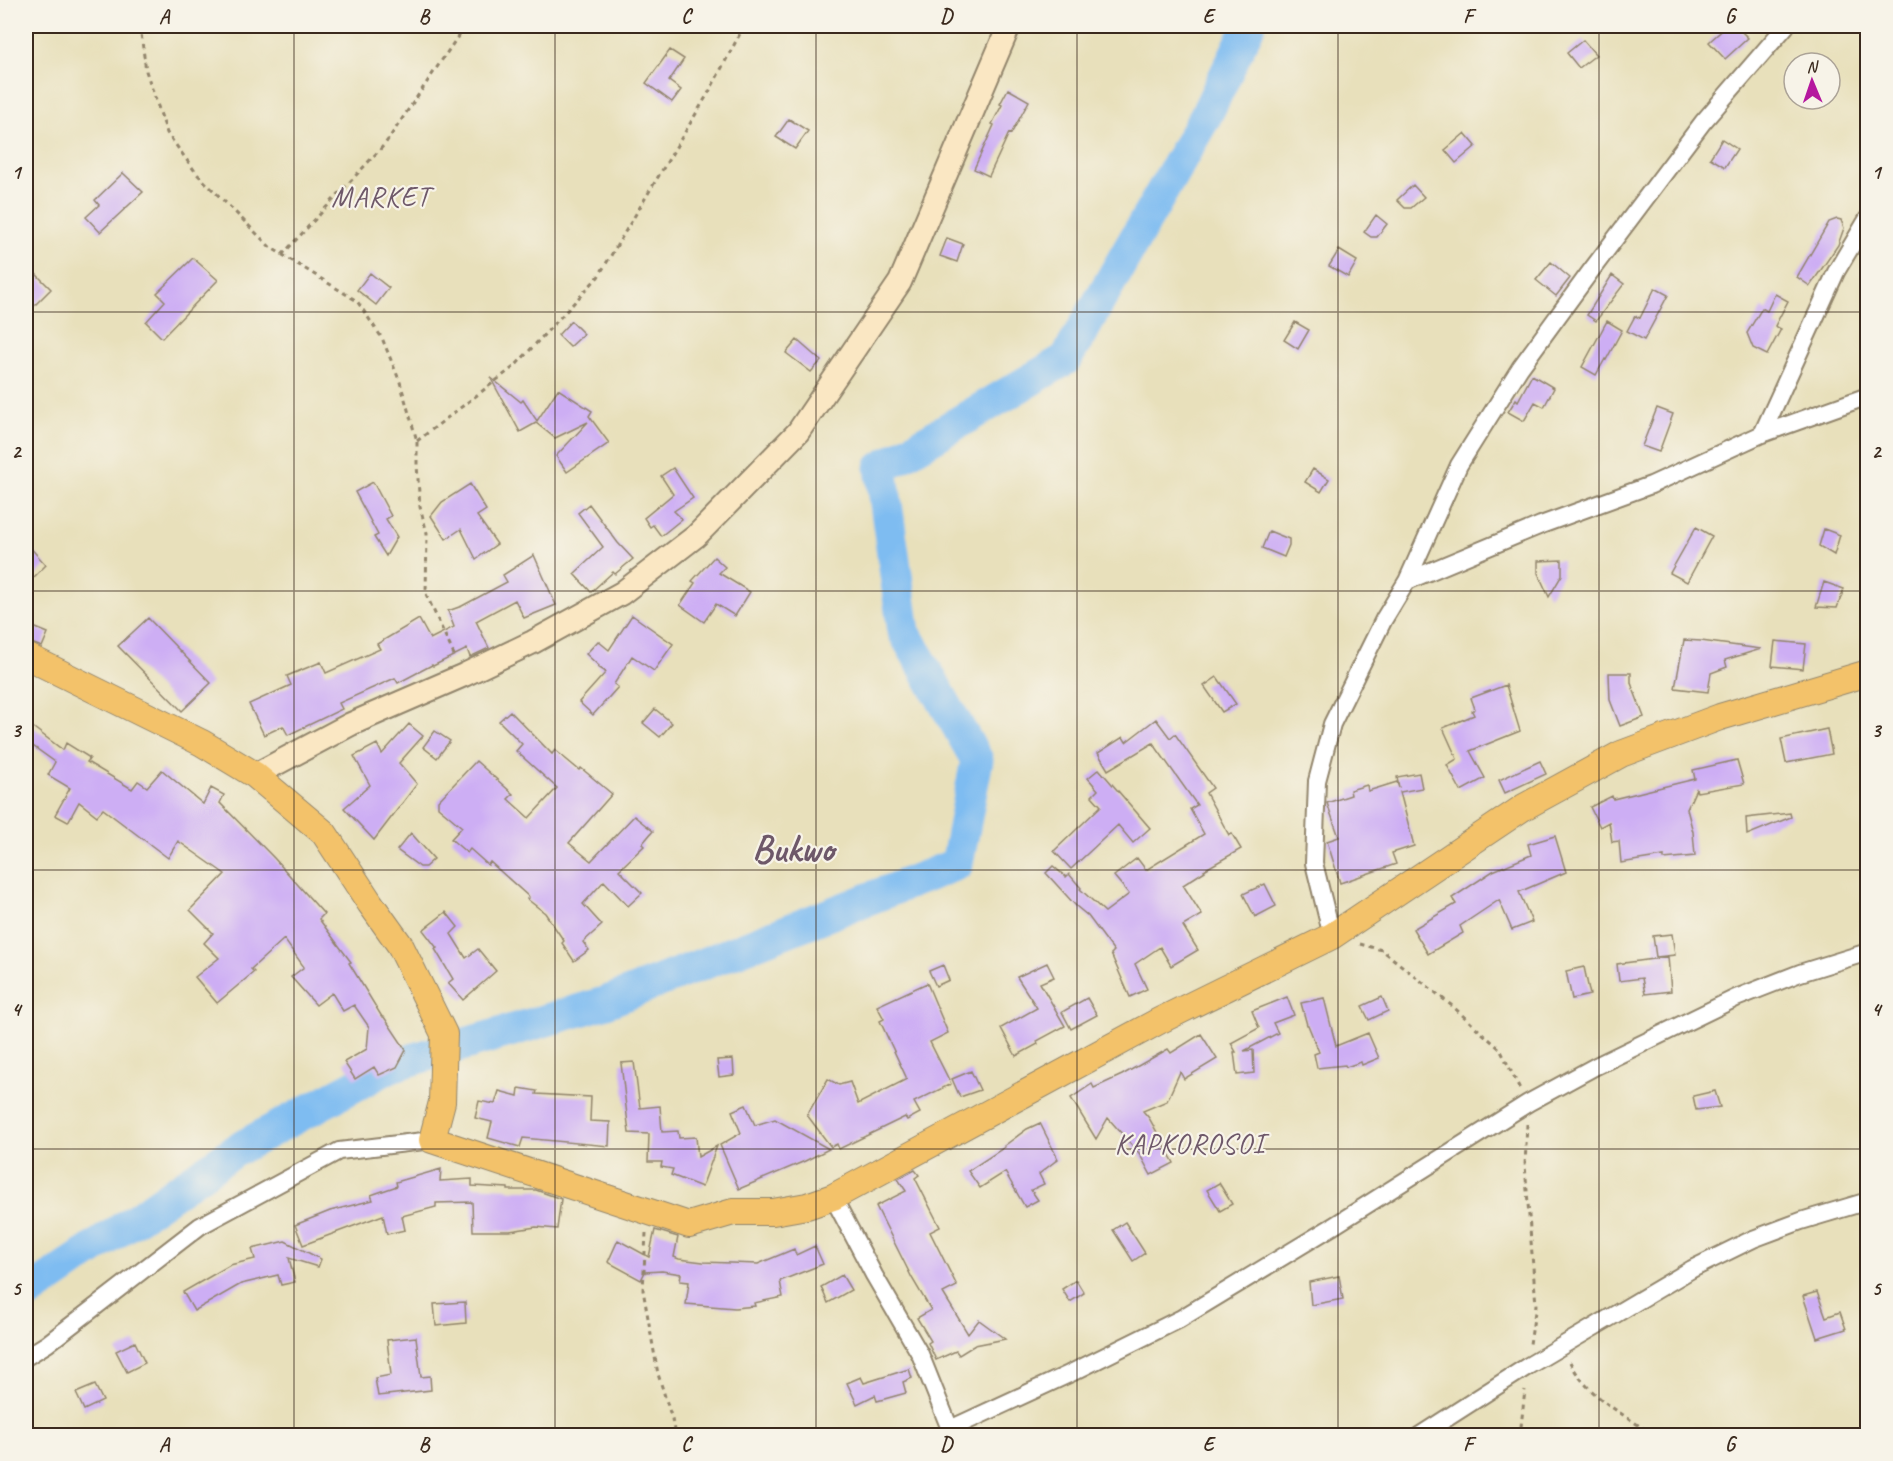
<svg xmlns="http://www.w3.org/2000/svg" width="1893" height="1461" viewBox="0 0 1893 1461" font-family="Caveat,sans-serif">
<rect width="100%" height="100%" fill="#f7f3e8"/>
<filter id="ink" filterUnits="userSpaceOnUse"><feTurbulence type="fractalNoise" baseFrequency=".0167" numOctaves="2"/><feDisplacementMap in="SourceGraphic" scale="12" xChannelSelector="R" yChannelSelector="G"/><feConvolveMatrix kernelMatrix="1 2 1 2 8 2 1 2 1" color-interpolation-filters="sRGB"/></filter>
<filter id="wash" filterUnits="userSpaceOnUse"><feTurbulence type="fractalNoise" baseFrequency=".008" numOctaves="4" result="noise"/><feDisplacementMap in="SourceGraphic" scale="24" xChannelSelector="R" yChannelSelector="G"/><feGaussianBlur stdDeviation="1.35" result="paint"/><feColorMatrix in="noise" values="0 0 0 0 0 0 0 0 0 0 0 0 0 0 0 0 0 1.4 0 .05"/><feComposite in="paint" operator="in"/></filter>
<g filter="url(#wash)">
<rect width="100%" height="100%" fill="#e8e0bb"/>
<g fill="none" stroke-linecap="round" stroke-linejoin="round">
<!-- river -->
<path stroke="#7ebcf1" stroke-width="33" d="M 26,1295 L 234,1151 L 391,1066 L 604,1003 L 957,864 L 977,760 L 904,632 L 881,468 L 1066,359 L 1206,115 L 1249,26"/>
</g>
<g id="blocks">
<!-- building -->
<path fill="#cdaef4" d="M 1727,26 L 1736,26 L 1748,38 L 1725,59 L 1709,42 Z
M 1583,40 L 1596,55 L 1579,68 L 1567,53 Z
M 670,50 L 684,59 L 669,81 L 681,90 L 672,102 L 646,83 Z
M 1008,89 L 1029,101 L 1011,134 L 1009,133 L 989,176 L 974,169 L 994,125 L 992,124 L 1002,105 L 1000,104 Z
M 789,119 L 808,131 L 795,149 L 776,137 Z
M 1465,133 L 1476,146 L 1456,163 L 1445,150 Z
M 1722,139 L 1737,149 L 1725,167 L 1710,158 Z
M 123,173 L 143,192 L 100,232 L 86,217 L 99,205 L 95,200 Z
M 1413,185 L 1424,197 L 1411,208 L 1405,208 L 1397,200 Z
M 1376,215 L 1387,224 L 1377,237 L 1371,237 L 1364,232 Z
M 1837,219 L 1841,220 L 1844,228 L 1838,245 L 1810,286 L 1797,277 L 1829,222 Z
M 947,238 L 963,244 L 957,262 L 940,256 Z
M 1339,250 L 1357,261 L 1348,277 L 1329,266 Z
M 193,258 L 218,280 L 162,338 L 146,322 L 165,301 L 157,293 Z
M 1551,262 L 1570,278 L 1556,296 L 1536,280 Z
M 26,264 L 51,289 L 26,314 Z
M 370,273 L 389,288 L 376,305 L 357,290 Z
M 1612,275 L 1624,284 L 1596,321 L 1587,315 Z
M 1655,288 L 1668,295 L 1644,340 L 1627,331 L 1635,316 L 1640,318 Z
M 1775,294 L 1788,301 L 1775,326 L 1781,329 L 1767,355 L 1753,348 L 1747,333 L 1762,308 L 1767,311 Z
M 571,321 L 584,334 L 570,347 L 558,335 Z
M 1607,321 L 1622,330 L 1606,360 L 1605,359 L 1596,375 L 1582,367 Z
M 1295,322 L 1309,330 L 1298,349 L 1284,340 Z
M 797,340 L 821,361 L 811,372 L 786,353 Z
M 1532,375 L 1554,388 L 1544,407 L 1535,402 L 1524,421 L 1508,412 L 1516,399 L 1518,401 Z
M 490,377 L 521,402 L 523,400 L 537,421 L 558,389 L 592,411 L 589,416 L 609,443 L 567,472 L 556,456 L 588,422 L 555,438 L 536,423 L 520,432 Z
M 1657,408 L 1673,414 L 1659,452 L 1642,446 Z
M 673,468 L 693,498 L 674,511 L 682,519 L 661,536 L 653,525 L 650,527 L 644,518 L 673,494 L 661,476 Z
M 1313,469 L 1329,479 L 1321,492 L 1305,482 Z
M 373,482 L 391,516 L 386,519 L 397,537 L 386,556 L 374,537 L 378,535 L 355,492 Z
M 470,484 L 486,510 L 477,516 L 497,544 L 476,559 L 461,529 L 446,539 L 431,516 L 442,502 Z
M 589,504 L 618,543 L 633,559 L 615,574 L 613,572 L 591,592 L 574,574 L 603,547 L 578,513 Z
M 1696,527 L 1712,536 L 1687,582 L 1670,573 Z
M 1824,529 L 1840,535 L 1834,555 L 1819,546 Z
M 1269,531 L 1289,539 L 1289,545 L 1284,557 L 1262,548 Z
M 26,543 L 46,565 L 26,585 Z
M 534,555 L 556,605 L 524,618 L 515,600 L 476,621 L 489,648 L 470,657 L 467,649 L 433,666 L 432,665 L 398,683 L 395,678 L 339,703 L 342,709 L 288,735 L 283,726 L 264,735 L 249,704 L 291,685 L 287,676 L 321,662 L 326,673 L 380,649 L 377,644 L 419,619 L 430,639 L 454,627 L 448,611 L 462,606 L 507,582 L 503,575 Z
M 714,557 L 725,567 L 719,573 L 750,592 L 735,616 L 716,604 L 704,622 L 680,605 L 695,583 L 692,581 Z
M 1562,560 L 1562,575 L 1549,597 L 1538,573 L 1538,561 Z
M 1824,582 L 1844,589 L 1837,608 L 1816,607 Z
M 632,615 L 673,644 L 654,671 L 632,656 L 614,684 L 618,687 L 593,715 L 579,702 L 606,672 L 598,667 L 599,666 L 586,654 L 598,641 L 609,650 Z
M 148,618 L 211,683 L 182,711 L 118,646 Z
M 26,624 L 48,633 L 42,647 L 26,641 Z
M 1684,640 L 1701,641 L 1761,649 L 1725,660 L 1727,667 L 1711,673 L 1708,692 L 1675,688 Z
M 1775,641 L 1806,644 L 1803,669 L 1772,666 Z
M 1609,673 L 1631,673 L 1631,683 L 1644,717 L 1620,726 L 1610,700 Z
M 1217,677 L 1236,704 L 1222,712 L 1204,686 Z
M 1506,685 L 1520,731 L 1470,751 L 1485,778 L 1461,791 L 1447,765 L 1457,759 L 1443,728 L 1474,715 L 1472,711 L 1475,709 L 1471,698 Z
M 655,709 L 672,723 L 660,737 L 643,723 Z
M 510,711 L 552,754 L 555,750 L 579,770 L 581,768 L 612,794 L 569,843 L 591,861 L 634,816 L 653,831 L 642,844 L 644,846 L 619,870 L 642,893 L 628,906 L 604,881 L 583,904 L 602,925 L 583,942 L 589,950 L 574,961 L 562,943 L 564,941 L 545,913 L 527,899 L 529,897 L 490,862 L 488,865 L 470,849 L 467,853 L 451,839 L 462,827 L 438,807 L 438,801 L 476,761 L 513,794 L 508,799 L 529,818 L 557,788 L 516,751 L 522,744 L 499,721 Z
M 1156,719 L 1170,738 L 1175,734 L 1213,788 L 1206,793 L 1229,835 L 1232,834 L 1241,849 L 1204,870 L 1205,871 L 1183,885 L 1202,915 L 1183,926 L 1198,950 L 1171,966 L 1160,947 L 1135,964 L 1147,989 L 1130,997 L 1111,954 L 1114,951 L 1088,916 L 1076,906 L 1046,873 L 1053,866 L 1066,877 L 1069,874 L 1081,888 L 1080,889 L 1105,912 L 1129,894 L 1114,876 L 1137,858 L 1146,870 L 1204,834 L 1190,809 L 1197,805 L 1153,743 L 1108,770 L 1098,753 L 1123,737 L 1126,742 Z
M 26,722 L 63,750 L 66,743 L 90,758 L 87,762 L 132,789 L 138,781 L 147,787 L 162,770 L 203,804 L 211,788 L 224,795 L 220,803 L 274,858 L 324,914 L 319,919 L 351,962 L 349,963 L 382,1017 L 384,1017 L 406,1050 L 397,1067 L 379,1075 L 374,1067 L 355,1079 L 344,1062 L 367,1049 L 369,1027 L 354,1005 L 343,1011 L 332,993 L 316,1005 L 291,977 L 304,967 L 284,939 L 251,969 L 254,972 L 217,1003 L 195,977 L 219,958 L 204,943 L 213,933 L 190,910 L 225,874 L 178,841 L 168,858 L 103,809 L 97,816 L 79,802 L 68,822 L 55,815 L 70,788 L 48,775 L 55,762 L 26,741 Z
M 409,724 L 423,736 L 399,763 L 417,784 L 374,840 L 344,808 L 370,785 L 354,756 L 377,744 L 382,754 Z
M 1827,729 L 1832,754 L 1786,763 L 1781,739 Z
M 435,731 L 450,741 L 437,758 L 423,747 Z
M 1737,760 L 1744,784 L 1697,792 L 1696,789 L 1687,809 L 1693,832 L 1695,856 L 1664,859 L 1664,856 L 1621,863 L 1619,841 L 1612,842 L 1609,822 L 1600,827 L 1590,807 L 1612,796 L 1613,799 L 1695,779 L 1693,770 Z
M 1540,761 L 1546,774 L 1505,793 L 1499,780 Z
M 1099,769 L 1150,828 L 1133,843 L 1118,825 L 1071,869 L 1054,851 L 1101,806 L 1092,796 L 1098,790 L 1088,778 Z
M 1419,773 L 1422,788 L 1400,792 L 1414,846 L 1392,853 L 1396,864 L 1340,883 L 1327,841 L 1339,837 L 1327,803 L 1351,795 L 1350,790 L 1367,785 L 1368,791 L 1397,782 L 1399,788 L 1397,777 Z
M 1790,813 L 1791,817 L 1747,835 L 1746,818 Z
M 411,833 L 434,859 L 425,867 L 420,867 L 397,850 Z
M 1555,836 L 1566,872 L 1519,892 L 1532,922 L 1512,930 L 1499,900 L 1460,926 L 1463,933 L 1428,954 L 1413,929 L 1456,904 L 1452,898 L 1493,871 L 1531,855 L 1528,844 Z
M 1265,884 L 1276,906 L 1255,917 L 1243,894 Z
M 446,912 L 458,927 L 451,934 L 466,958 L 478,949 L 496,971 L 463,1000 L 448,983 L 453,979 L 435,949 L 437,948 L 423,930 Z
M 1672,934 L 1675,955 L 1656,957 L 1653,936 Z
M 1668,957 L 1671,991 L 1645,994 L 1642,978 L 1619,981 L 1617,964 Z
M 1047,963 L 1054,977 L 1040,983 L 1065,1026 L 1037,1041 L 1038,1044 L 1016,1056 L 1001,1028 L 1037,1008 L 1017,977 Z
M 943,965 L 949,980 L 936,986 L 929,971 Z
M 1584,967 L 1590,995 L 1572,999 L 1566,971 Z
M 927,983 L 948,1033 L 930,1042 L 951,1084 L 914,1102 L 920,1113 L 907,1120 L 905,1117 L 839,1149 L 837,1144 L 831,1147 L 807,1115 L 828,1079 L 839,1085 L 850,1082 L 858,1104 L 907,1079 L 880,1021 L 884,1019 L 877,1006 Z
M 1287,997 L 1294,1015 L 1273,1023 L 1278,1033 L 1244,1051 L 1253,1050 L 1254,1073 L 1237,1075 L 1234,1052 L 1236,1052 L 1231,1043 L 1259,1028 L 1252,1011 Z
M 1382,997 L 1388,1011 L 1369,1020 L 1362,1006 Z
M 1087,998 L 1097,1015 L 1071,1029 L 1062,1012 Z
M 1324,998 L 1336,1046 L 1368,1033 L 1379,1058 L 1362,1065 L 1361,1062 L 1346,1067 L 1345,1065 L 1317,1068 L 1314,1054 L 1319,1052 L 1308,1025 L 1307,1025 L 1301,1003 Z
M 1201,1034 L 1217,1059 L 1184,1079 L 1180,1072 L 1167,1101 L 1143,1111 L 1149,1118 L 1174,1163 L 1151,1175 L 1139,1153 L 1108,1118 L 1096,1139 L 1071,1098 L 1092,1084 L 1094,1088 L 1122,1075 L 1168,1049 L 1171,1053 Z
M 733,1059 L 734,1075 L 719,1077 L 717,1060 Z
M 634,1062 L 640,1108 L 660,1106 L 662,1132 L 678,1131 L 679,1138 L 696,1137 L 698,1157 L 717,1146 L 702,1187 L 671,1175 L 673,1169 L 661,1167 L 662,1162 L 648,1162 L 649,1134 L 629,1133 L 621,1063 Z
M 971,1071 L 980,1090 L 960,1097 L 952,1079 Z
M 519,1088 L 537,1091 L 536,1094 L 591,1097 L 590,1121 L 610,1122 L 609,1146 L 523,1138 L 520,1147 L 488,1138 L 492,1122 L 475,1118 L 479,1101 L 495,1104 L 499,1091 L 518,1096 Z
M 1715,1091 L 1720,1107 L 1696,1110 L 1693,1096 Z
M 746,1105 L 755,1125 L 775,1119 L 829,1149 L 805,1161 L 739,1189 L 720,1145 L 741,1133 L 732,1111 Z
M 1040,1123 L 1058,1159 L 1039,1174 L 1044,1184 L 1031,1190 L 1038,1200 L 1025,1207 L 1005,1172 L 980,1188 L 968,1171 L 1005,1147 L 1004,1146 L 1027,1129 Z
M 441,1169 L 440,1181 L 472,1179 L 472,1186 L 508,1188 L 508,1190 L 536,1190 L 561,1199 L 557,1229 L 536,1227 L 510,1231 L 473,1231 L 472,1202 L 436,1203 L 436,1207 L 402,1216 L 405,1230 L 387,1234 L 383,1215 L 303,1245 L 295,1225 L 330,1211 L 373,1200 L 371,1195 L 397,1186 L 396,1182 Z
M 915,1170 L 919,1175 L 915,1178 L 940,1227 L 930,1232 L 957,1286 L 943,1293 L 968,1334 L 979,1320 L 1005,1339 L 975,1345 L 959,1355 L 956,1351 L 936,1360 L 928,1343 L 931,1341 L 917,1318 L 931,1310 L 912,1278 L 876,1206 L 906,1191 L 898,1179 Z
M 1219,1183 L 1232,1204 L 1220,1211 L 1207,1190 Z
M 1125,1222 L 1145,1253 L 1133,1261 L 1113,1230 Z
M 655,1230 L 678,1237 L 674,1257 L 679,1259 L 703,1262 L 758,1264 L 794,1249 L 796,1255 L 815,1246 L 823,1264 L 780,1281 L 783,1297 L 754,1303 L 755,1306 L 735,1308 L 686,1304 L 689,1282 L 680,1281 L 681,1274 L 662,1271 L 645,1272 L 641,1280 L 608,1262 L 618,1240 L 649,1257 Z
M 285,1241 L 321,1259 L 318,1267 L 289,1258 L 295,1282 L 281,1285 L 278,1275 L 241,1284 L 194,1311 L 183,1292 L 230,1265 L 255,1259 L 252,1249 Z
M 842,1275 L 851,1290 L 828,1303 L 821,1287 Z
M 1339,1276 L 1343,1299 L 1311,1305 L 1309,1282 Z
M 1076,1280 L 1084,1293 L 1070,1302 L 1062,1289 Z
M 1817,1292 L 1826,1317 L 1840,1312 L 1846,1329 L 1817,1338 L 1803,1296 Z
M 465,1302 L 466,1323 L 436,1326 L 434,1304 Z
M 416,1337 L 421,1377 L 430,1376 L 431,1390 L 378,1396 L 375,1378 L 391,1375 L 387,1340 Z
M 135,1342 L 145,1363 L 127,1372 L 116,1351 Z
M 909,1369 L 912,1378 L 903,1382 L 906,1393 L 877,1401 L 875,1395 L 857,1404 L 847,1383 L 861,1377 L 864,1383 Z
M 95,1385 L 103,1401 L 84,1410 L 76,1393 Z"/>
</g>
</g>
<g filter="url(#ink)">
<use href="#blocks" fill-opacity="0" stroke="#92856c" stroke-width="1.5"/>
<g fill="none" stroke-linecap="round" stroke-linejoin="round">
<!-- street casing -->
<g stroke="#92856c" stroke-width="20">
<path id="street" d="M 1762,434 L 1836,272 L 1868,218
M 1407,581 L 1541,525 L 1651,485 L 1762,434 L 1868,396
M 1332,936 L 1314,863 L 1317,781 L 1332,724 L 1384,619 L 1407,581 L 1459,465 L 1520,368 L 1590,272 L 1703,122 L 1786,26
M 833,1197 L 874,1275 L 920,1354 L 950,1429 L 954,1436
M 26,1357 L 47,1344 L 200,1226 L 339,1151 L 432,1140
M 950,1429 L 1069,1374 L 1180,1319 L 1335,1225 L 1528,1103 L 1596,1066 L 1736,998 L 1800,973 L 1868,952
M 1419,1436 L 1528,1366 L 1692,1269 L 1753,1239 L 1801,1221 L 1868,1201"/>
</g>
<!-- secondary casing -->
<g stroke="#92856c" stroke-width="26">
<path id="secondary" d="M 255,775 L 351,724 L 464,675 L 533,642 L 622,593 L 696,536 L 798,432 L 900,282 L 1009,26"/>
</g>
<!-- primary casing -->
<g stroke="#92856c" stroke-width="28">
<path id="primary" d="M 26,656 L 202,743 L 255,775 L 324,833 L 370,903 L 400,945 L 444,1034 L 442,1102 L 432,1140 L 689,1225 L 733,1212 L 773,1212 L 807,1206 L 833,1197 L 1159,1021 L 1332,936 L 1524,807 L 1621,754 L 1720,717 L 1868,673"/>
</g>
<!-- path -->
<path stroke="#92856c" stroke-width="3" stroke-dasharray="4.5 4.5" stroke-linecap="butt" d="M 140,26 L 146,71 L 167,133 L 197,174 L 270,247 L 357,301 L 382,338 L 400,382 L 417,441 L 417,465 L 420,507 L 427,533 L 426,594 L 455,657
M 282,255 L 385,144 L 465,26
M 417,441 L 515,366 L 598,277 L 709,92 L 744,26
M 1360,944 L 1382,950 L 1451,1005 L 1500,1049 L 1520,1089
M 1527,1124 L 1525,1165 L 1536,1305 L 1530,1344
M 26,1221 L 27,1223
M 646,1233 L 643,1290 L 658,1374 L 672,1419 L 675,1436
M 1570,1362 C 1588,1397 1623,1414 1655,1436
M 1520,1436 L 1525,1390"/>
<!-- street -->
<use href="#street" stroke="#fff" stroke-width="16"/>
<!-- secondary -->
<use href="#secondary" stroke="#fae7c3" stroke-width="22"/>
<!-- primary -->
<use href="#primary" stroke="#f3c26a" stroke-width="26"/>
</g>
</g>
<!-- grid -->
<path fill="none" stroke="#3b2a1e" stroke-width="1.5" stroke-opacity="0.55" d="M 294,26 L 294,1436M 555,26 L 555,1436M 816,26 L 816,1436M 1077,26 L 1077,1436M 1338,26 L 1338,1436M 1599,26 L 1599,1436M 26,312 L 1868,312M 26,591 L 1868,591M 26,870 L 1868,870M 26,1149 L 1868,1149"/>
<g text-anchor="middle" dominant-baseline="central" stroke-width="4.5" stroke-linejoin="round" paint-order="stroke">
<!-- quarter labels -->
<g font-size="28" letter-spacing="1.5" fill="#6e5869" stroke="#f7f3e8">
<text x="381" y="196">MARKET</text>
<text x="1190" y="1143">KAPKOROSOI</text>
</g>
<!-- town labels -->
<g font-size="38" font-weight="bold" fill="#6e5869" stroke="#f7f3e8">
<text x="793" y="848">Bukwo</text>
</g>
</g>
<!-- margin -->
<rect width="1893" height="1461" fill="none" stroke="#f7f3e8" stroke-width="66"/>
<!-- north arrow -->
<g transform="translate(1812 81) rotate(358)"><circle r="28" fill="#f7f3e8" stroke="#aca397" stroke-width="1.5"/>
<path d="M0-4.5L10 22L0 15L-10 22Z" fill="#b5179e"/>
<text y="-9" font-size="16" font-weight="bold" text-anchor="middle" fill="#3b2a1e">N</text>
</g>
<rect x="33" y="33" width="1827" height="1395" fill="none" stroke="#3b2a1e" stroke-width="2"/>
<g font-size="20" text-anchor="middle" font-weight="bold" fill="#3b2a1e">
<text x="164" y="23">A</text>
<text x="424" y="23">B</text>
<text x="686" y="23">C</text>
<text x="946" y="23">D</text>
<text x="1208" y="23">E</text>
<text x="1468" y="23">F</text>
<text x="1730" y="23">G</text>
<text x="16" y="179">1</text>
<text x="1876" y="179">1</text>
<text x="16" y="458">2</text>
<text x="1876" y="458">2</text>
<text x="16" y="737">3</text>
<text x="1876" y="737">3</text>
<text x="16" y="1016">4</text>
<text x="1876" y="1016">4</text>
<text x="16" y="1295">5</text>
<text x="1876" y="1295">5</text>
<text x="164" y="1451">A</text>
<text x="424" y="1451">B</text>
<text x="686" y="1451">C</text>
<text x="946" y="1451">D</text>
<text x="1208" y="1451">E</text>
<text x="1468" y="1451">F</text>
<text x="1730" y="1451">G</text>
</g>
</svg>
